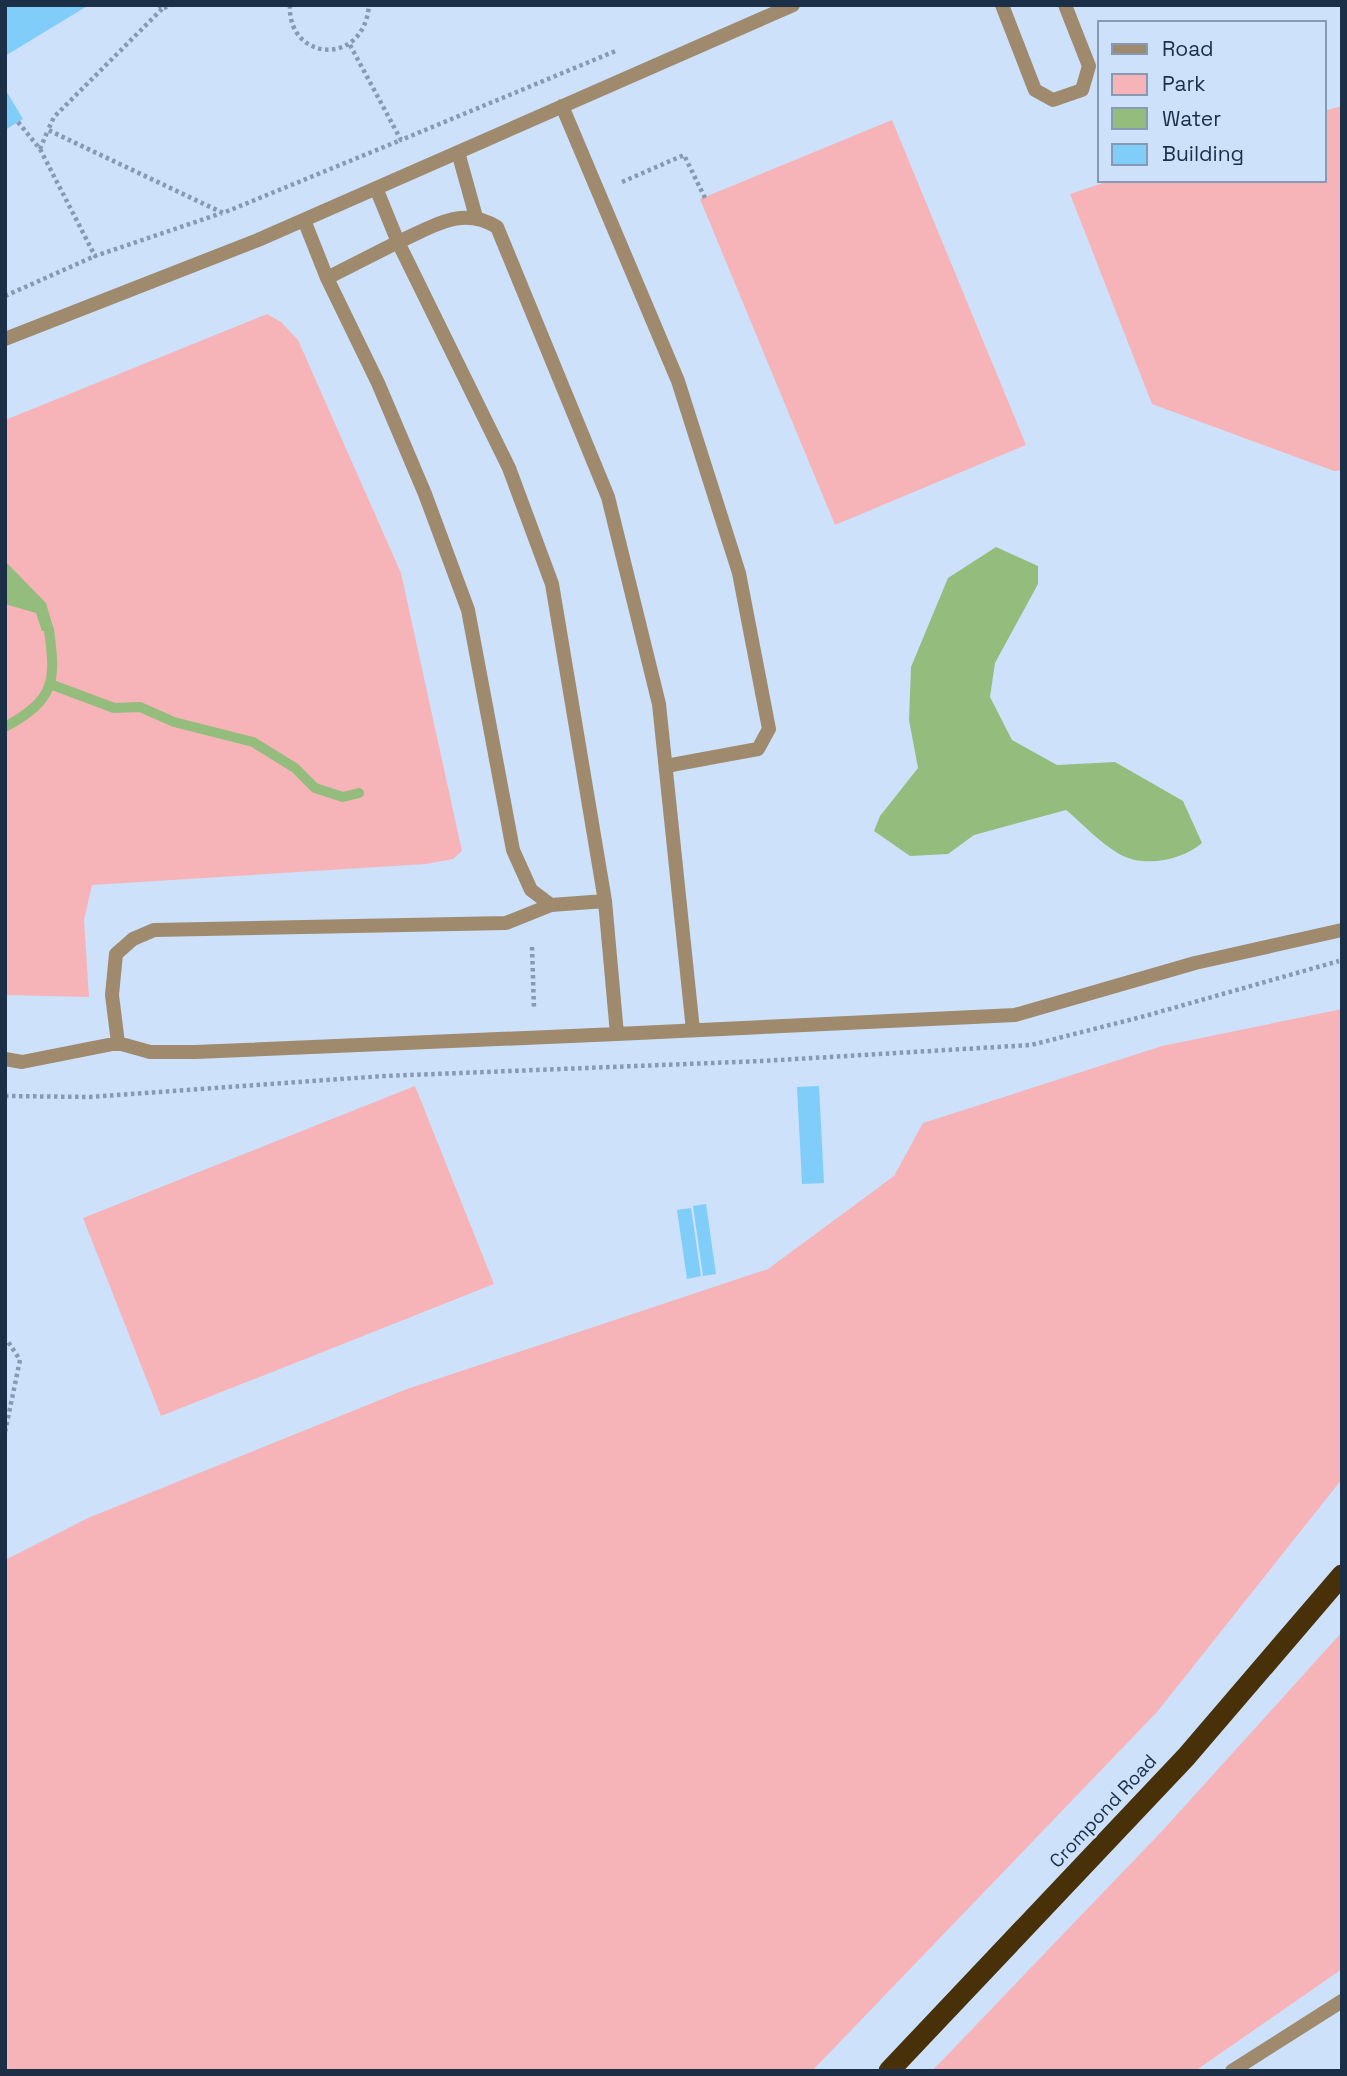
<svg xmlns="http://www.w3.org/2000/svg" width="1347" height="2076" viewBox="0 0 1347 2076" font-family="'Space Grotesk',sans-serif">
<rect width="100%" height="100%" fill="#cde1fb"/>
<!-- green -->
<path fill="#f6b4b8" d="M 1342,106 L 1342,470 L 1334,471 L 1152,404 L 1070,194 L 1112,180 L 1324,180 L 1324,111 Z
M 892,120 L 1026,445 L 835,525 L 700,199 Z
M 267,314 L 281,322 L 298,340 L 401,573 L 462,851 L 453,859 L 426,864 L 92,885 L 84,920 L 89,997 L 5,995 L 5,420 Z
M 1342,1009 L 1342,1479 L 1157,1712 L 812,2071 L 5,2071 L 5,1560 L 88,1518 L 407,1389 L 768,1269 L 894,1176 L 923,1123 L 1162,1046 Z
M 415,1086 L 494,1284 L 161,1416 L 83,1218 Z
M 1342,1632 L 1342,1969 L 1195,2071 L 932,2071 L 1163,1830 Z"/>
<!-- water -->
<path fill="#94bd7d" d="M 996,547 L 1038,566 L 1038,584 L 995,663 L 990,697 L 1012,740 L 1057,765 L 1115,762 L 1183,801 L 1202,843 C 1181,861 1141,869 1116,852 C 1098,841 1083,824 1066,810 L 974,835 L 948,854 L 910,856 L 874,831 L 880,816 L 918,768 L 909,720 L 911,667 L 948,578 Z
M 5,561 L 46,603 L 54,630 L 42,631 L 36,613 L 5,604 Z"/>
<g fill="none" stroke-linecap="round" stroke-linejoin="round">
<!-- stream -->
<path stroke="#94bd7d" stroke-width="10" d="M 50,684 L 114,708 L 140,707 L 174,722 L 253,742 L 295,768 L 315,788 L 343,797 L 359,793
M 7,726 C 55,699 56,681 49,630"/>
</g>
<!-- building -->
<path fill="#80cdf9" d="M 5,5 L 89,5 L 5,56 Z
M 5,89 L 23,119 L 5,130 Z
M 819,1086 L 824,1183 L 802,1184 L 797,1087 Z
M 706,1204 L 716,1274 L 703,1276 L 693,1206 Z
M 691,1208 L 701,1276 L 687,1279 L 677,1210 Z"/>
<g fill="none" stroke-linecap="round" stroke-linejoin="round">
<!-- path -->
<path stroke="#869ab3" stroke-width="4.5" stroke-dasharray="3.5 3.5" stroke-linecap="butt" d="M 159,5 L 162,9 L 171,5
M 290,5 C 287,61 364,68 369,5
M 162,9 L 54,117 L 48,130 L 223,213 L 401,140
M 350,45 L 401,140 L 618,50
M 18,122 L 40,149 L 95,256 L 222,213
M 40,149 L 48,130
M 622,182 L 684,155 L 705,198
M 5,296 L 95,256
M 532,947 L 534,1008
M 5,1096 L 90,1097 L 384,1076 L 762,1061 L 1031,1045 L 1145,1016 L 1339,961
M 5,1432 L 20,1360 L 7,1340"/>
<!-- lane -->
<path stroke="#9f8a6e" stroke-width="14" d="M 1002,5 L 1035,90 L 1053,100 L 1082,90 L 1089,66 L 1065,5
M 562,106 L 678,381 L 739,573 L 769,729 L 758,749 L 666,766
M 458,152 L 476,217
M 376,188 L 398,242 L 327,278 L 378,383 L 425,494 L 468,610 L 513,850 L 531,890 L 551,905 L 605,901 L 552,584 L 509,468 L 398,242 C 433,227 461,205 497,227 L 608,497 L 659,704 L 693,1030
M 304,220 L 327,278
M 5,339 L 258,240 L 793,5
M 605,901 L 617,1034 L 1015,1015 L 1195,963 L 1342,930
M 118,1043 L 112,995 L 116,954 L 133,939 L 154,930 L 506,923 L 551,905
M 5,1059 L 22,1062 L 118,1043 L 150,1052 L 195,1052 L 617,1034"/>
<!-- street -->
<path stroke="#9f8a6e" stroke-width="14" d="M 1232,2071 L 1342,2001"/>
<!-- highway -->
<path stroke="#483009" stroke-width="21" d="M 889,2071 L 1186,1757 L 1342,1575"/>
</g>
<g text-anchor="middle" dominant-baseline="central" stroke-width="5" stroke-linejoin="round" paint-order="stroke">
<!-- street labels -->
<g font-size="19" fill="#1b2f47" stroke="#cde1fb">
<text transform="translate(1103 1811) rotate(-47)">Crompond Road</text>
</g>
</g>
<!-- border -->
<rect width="1347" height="2076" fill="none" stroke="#1b2f47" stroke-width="14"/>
<!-- legend -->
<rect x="1098" y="21" width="228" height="161" fill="#cde1fb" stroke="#869ab3" stroke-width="2"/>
<rect x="1112" y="44" width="35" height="10" fill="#9f8a6e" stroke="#869ab3" stroke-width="2"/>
<text x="1162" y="56" font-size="21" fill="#1b2f47">Road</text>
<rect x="1112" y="74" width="35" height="21" fill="#f6b4b8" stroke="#869ab3" stroke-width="2"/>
<text x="1162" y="91" font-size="21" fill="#1b2f47">Park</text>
<rect x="1112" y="108" width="35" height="21" fill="#94bd7d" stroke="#869ab3" stroke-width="2"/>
<text x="1162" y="126" font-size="21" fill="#1b2f47">Water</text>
<rect x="1112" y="144" width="35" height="21" fill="#80cdf9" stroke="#869ab3" stroke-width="2"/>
<text x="1162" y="161" font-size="21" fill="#1b2f47">Building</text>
</svg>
